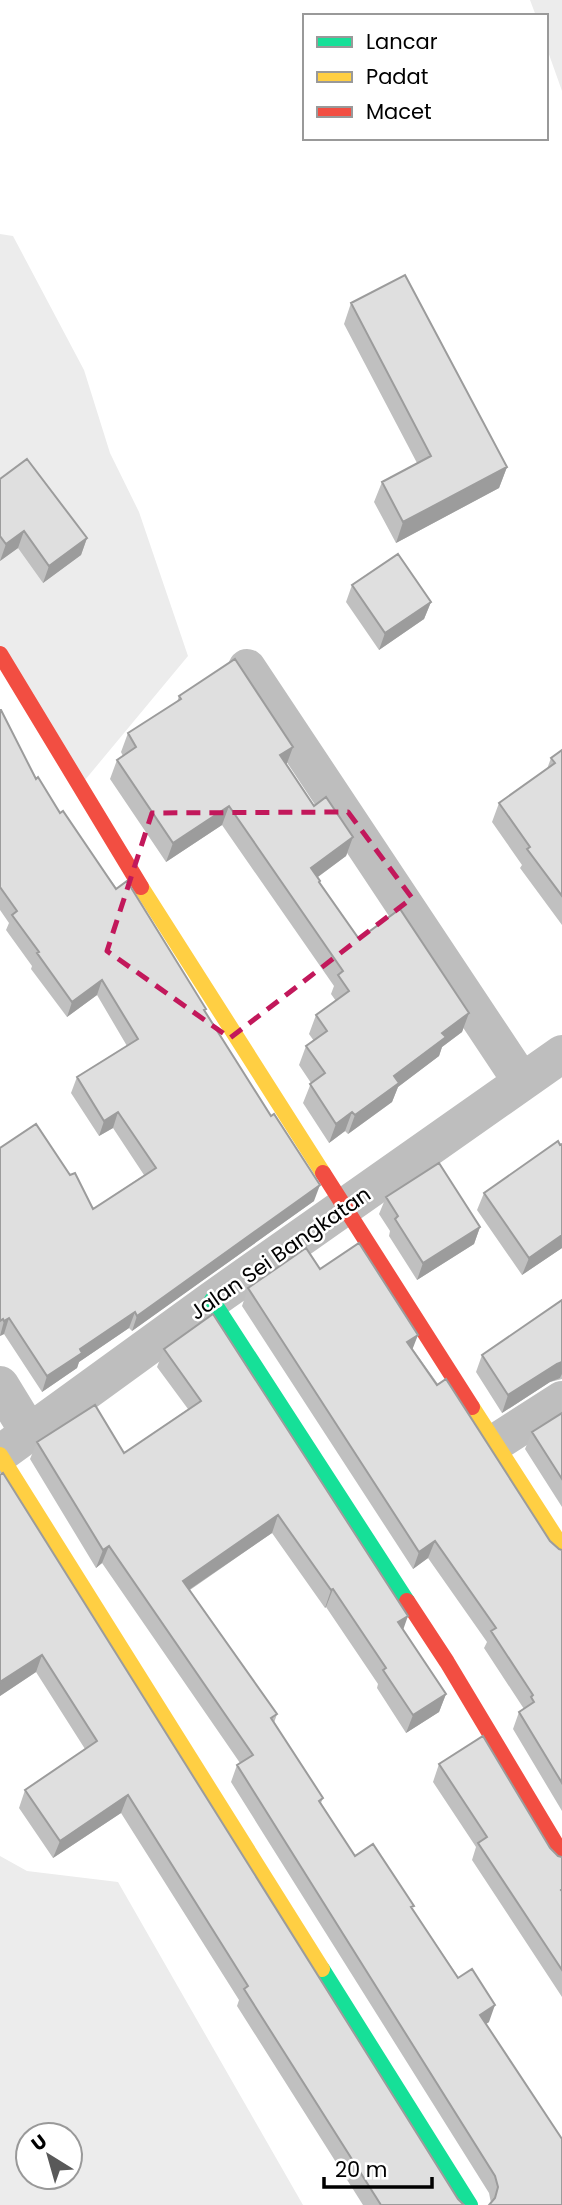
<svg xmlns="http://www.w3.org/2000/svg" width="562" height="2205" viewBox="0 0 562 2205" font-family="Poppins,sans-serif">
<rect width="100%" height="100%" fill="#fff"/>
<!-- green -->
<path fill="#ececec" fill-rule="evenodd" d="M 530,0 L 562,0 L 562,91 L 546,46 L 546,16 L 536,16 Z
M 0,234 L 13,236 L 84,370 L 110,453 L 139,512 L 188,656 L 80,786 L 0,650 Z
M 0,1856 L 27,1871 L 118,1882 L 303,2205 L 0,2205 ZM 70,2135 L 70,2177 L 28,2177 L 28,2135 Z"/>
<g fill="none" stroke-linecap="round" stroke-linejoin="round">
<!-- street -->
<path stroke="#bebebe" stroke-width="38" d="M 247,668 L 522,1082
M 0,1385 L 30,1434
M 495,1443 L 562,1400
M 0,1454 L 212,1300 L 562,1054"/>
<!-- fast -->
<path stroke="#16e098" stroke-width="16" d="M 212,1300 L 407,1601
M 322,1969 L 470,2205"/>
<!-- slow -->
<path stroke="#ffcf43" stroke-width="16" d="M 141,887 L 323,1173
M 472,1407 L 562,1547
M 0,1455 L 322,1969"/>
<!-- jam -->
<path stroke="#f24e42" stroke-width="16" d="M 0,654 L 141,887
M 323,1173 L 472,1407
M 407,1601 L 447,1662 L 562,1854"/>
</g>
<!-- wall -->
<path fill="#c0c0c0" d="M 351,303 L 507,467 L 499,488 L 396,543 L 374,502 L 382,482 L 417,463 L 344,324 Z
M 0,479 L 87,538 L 81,555 L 43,583 L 18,548 L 0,561 Z
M 352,585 L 431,602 L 424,619 L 379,650 L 346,602 Z
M 179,696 L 286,765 L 314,806 L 353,837 L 346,856 L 318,877 L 319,884 L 359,939 L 469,1013 L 462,1032 L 442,1047 L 439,1056 L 398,1087 L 392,1102 L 348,1134 L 345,1131 L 329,1143 L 303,1103 L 311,1083 L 299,1065 L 306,1046 L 314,1041 L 309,1034 L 316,1015 L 336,1001 L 331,994 L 334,986 L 222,825 L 166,862 L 110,779 L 117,760 L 123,756 L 121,752 L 128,733 L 177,702 Z
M 0,710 L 36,779 L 206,1009 L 205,1012 L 314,1201 L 132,1331 L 129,1328 L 79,1362 L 77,1368 L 42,1392 L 4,1334 L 0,1336 L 0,1148 L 70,1175 L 93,1209 L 144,1175 L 113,1128 L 99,1136 L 71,1093 L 77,1077 L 127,1046 L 97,995 L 67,1017 L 31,969 L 32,966 L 6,930 L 9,923 L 0,910 Z
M 562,750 L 562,925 L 520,868 L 522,865 L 492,822 L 499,803 L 547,769 L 551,758 Z
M 560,1145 L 562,1248 L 522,1275 L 477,1210 L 484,1193 Z
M 386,1197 L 480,1227 L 474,1244 L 417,1280 L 389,1236 L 390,1231 L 379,1214 Z
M 320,1269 L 413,1349 L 550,1541 L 559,1549 L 562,1550 L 562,1811 L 513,1729 L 519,1712 L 524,1709 L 484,1648 L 487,1642 L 428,1558 L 413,1569 L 242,1306 L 248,1288 Z
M 562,1300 L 562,1379 L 550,1382 L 502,1413 L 476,1372 L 482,1355 Z
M 164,1349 L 403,1629 L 446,1694 L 439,1712 L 406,1733 L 377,1688 L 378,1684 L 326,1607 L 325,1608 L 272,1533 L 190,1590 L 277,1714 L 274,1723 L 323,1798 L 321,1803 L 355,1856 L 413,1910 L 489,2022 L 486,2024 L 562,2139 L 491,2203 L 489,2193 L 231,1782 L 237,1765 L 240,1763 L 102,1563 L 96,1568 L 30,1459 L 37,1442 L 124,1453 L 188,1409 L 157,1367 Z
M 562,1413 L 562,1507 L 525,1449 L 532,1432 Z
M 0,1475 L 458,2199 L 464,2205 L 363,2205 L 237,2006 L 239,2000 L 121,1813 L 53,1858 L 19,1808 L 25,1790 L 85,1749 L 36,1672 L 0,1696 Z
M 439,1764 L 550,1848 L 558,1856 L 562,1857 L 562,1997 L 472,1860 L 476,1847 L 433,1782 Z"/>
<!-- shaded-wall -->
<path fill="#9c9c9c" d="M 507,467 L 499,488 L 396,543 L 403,522 Z
M 24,531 L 18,548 L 0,561 L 6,544 Z
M 87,538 L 81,555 L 43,583 L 49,566 Z
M 431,602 L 424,619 L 379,650 L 385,633 Z
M 293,747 L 286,766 L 280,755 Z
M 229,806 L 222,825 L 166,862 L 173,843 Z
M 353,837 L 346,856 L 304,887 L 311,868 Z
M 102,980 L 97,995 L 67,1017 L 72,1002 Z
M 469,1013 L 462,1032 L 442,1047 L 439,1056 L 398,1087 L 392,1102 L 348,1134 L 355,1115 L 394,1076 L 442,1033 Z
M 118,1112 L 113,1128 L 99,1136 L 104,1121 Z
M 352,1112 L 345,1131 L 329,1143 L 336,1124 Z
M 320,1185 L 314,1201 L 132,1331 L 137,1316 Z
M 480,1227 L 474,1244 L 417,1280 L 423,1263 Z
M 562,1235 L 562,1248 L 522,1275 L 529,1258 Z
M 135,1312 L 129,1328 L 79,1362 L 77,1368 L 42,1392 L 47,1376 L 80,1349 Z
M 9,1318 L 4,1334 L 0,1336 L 4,1321 Z
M 418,1335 L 411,1353 L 407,1342 Z
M 562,1362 L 562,1374 L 560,1378 L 550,1382 L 502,1413 L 508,1395 L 557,1364 Z
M 278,1515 L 272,1533 L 177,1598 L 183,1581 Z
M 435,1541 L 428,1558 L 413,1569 L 419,1552 Z
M 109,1546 L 102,1563 L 96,1568 L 103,1550 Z
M 333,1589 L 326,1607 L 325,1608 L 331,1590 Z
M 408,1616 L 402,1633 L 398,1622 Z
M 42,1655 L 36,1672 L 0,1696 L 0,1682 Z
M 446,1694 L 439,1712 L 406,1733 L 413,1715 Z
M 128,1795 L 121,1813 L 53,1858 L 60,1841 Z
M 495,2005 L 489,2022 L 474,2032 L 480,2015 Z"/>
<!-- building -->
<path fill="#dfdfdf" stroke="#9c9c9c" stroke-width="2" d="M 405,275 L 507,467 L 403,522 L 382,482 L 431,456 L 351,303 Z
M 27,459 L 87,538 L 49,566 L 24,531 L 6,544 L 0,536 L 0,479 Z
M 398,554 L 431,602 L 385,633 L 352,585 Z
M 235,659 L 293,747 L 280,755 L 314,806 L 326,797 L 353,837 L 311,868 L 320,881 L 319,882 L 359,939 L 400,909 L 469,1013 L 442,1033 L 446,1037 L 394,1076 L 399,1083 L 355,1115 L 352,1112 L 336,1124 L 310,1084 L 325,1073 L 306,1046 L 327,1031 L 316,1015 L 349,991 L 338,975 L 343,971 L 229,806 L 173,843 L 117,760 L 136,747 L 128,733 L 181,699 L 179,696 Z
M 0,710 L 1,710 L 36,779 L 38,777 L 60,813 L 63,811 L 116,889 L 127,881 L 206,1009 L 204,1010 L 271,1116 L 274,1114 L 320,1185 L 137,1316 L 135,1312 L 80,1349 L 82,1353 L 47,1376 L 9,1318 L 4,1321 L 3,1319 L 0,1321 L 0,1148 L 36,1124 L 70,1175 L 75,1173 L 93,1209 L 156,1168 L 118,1112 L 104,1121 L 77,1077 L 138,1039 L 102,980 L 72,1002 L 37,953 L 39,952 L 12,915 L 17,911 L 0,887 Z
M 562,750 L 562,896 L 527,849 L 530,847 L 499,803 L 555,763 L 551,758 Z
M 558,1141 L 560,1145 L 562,1144 L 562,1235 L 529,1258 L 484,1193 Z
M 439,1163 L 480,1227 L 423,1263 L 395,1219 L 398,1216 L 386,1197 Z
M 359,1243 L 418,1335 L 407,1342 L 437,1385 L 446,1379 L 550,1541 L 559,1549 L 562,1550 L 562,1783 L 519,1712 L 534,1702 L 531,1697 L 533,1695 L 491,1631 L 496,1628 L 435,1541 L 419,1552 L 248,1288 L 306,1248 L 320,1269 Z
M 562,1300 L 562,1362 L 557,1364 L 508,1395 L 482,1355 Z
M 213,1314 L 408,1616 L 398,1622 L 446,1694 L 413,1715 L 383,1670 L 386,1668 L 333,1589 L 331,1590 L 278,1515 L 183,1581 L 277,1714 L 271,1718 L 323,1798 L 319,1801 L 355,1856 L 373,1844 L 414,1906 L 411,1907 L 458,1978 L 472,1969 L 495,2005 L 480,2015 L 562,2139 L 562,2205 L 489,2205 L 495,2198 L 498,2187 L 495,2176 L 237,1765 L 253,1755 L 109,1546 L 103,1550 L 37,1442 L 95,1405 L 124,1453 L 201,1401 L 164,1349 Z
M 562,1413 L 562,1479 L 532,1432 Z
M 3,1473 L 458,2199 L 464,2205 L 381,2205 L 244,1989 L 248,1986 L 128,1795 L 60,1841 L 25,1790 L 97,1741 L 42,1655 L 0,1682 L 0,1475 Z
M 483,1736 L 550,1848 L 558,1856 L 562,1857 L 562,1889 L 561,1890 L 562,1891 L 562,1970 L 478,1843 L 487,1837 L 439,1764 Z"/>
<!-- marked area -->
<path fill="none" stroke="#c2185b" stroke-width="5" stroke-dasharray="14 9" stroke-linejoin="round" d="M 348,812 L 412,898 L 230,1038 L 107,951 L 152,813 Z"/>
<g text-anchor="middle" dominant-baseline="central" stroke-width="5" stroke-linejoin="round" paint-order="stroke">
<!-- street labels -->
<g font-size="21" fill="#000" stroke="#fff">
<text transform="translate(280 1253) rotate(-35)">Jalan Sei Bangkatan</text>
</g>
</g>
<!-- legend -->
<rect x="303" y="14" width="245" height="126" fill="#ffffff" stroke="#999999" stroke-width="2"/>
<rect x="317" y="37" width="35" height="10" fill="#16e098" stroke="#999999" stroke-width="2"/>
<text x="366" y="49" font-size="21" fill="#000000">Lancar</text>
<rect x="317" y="72" width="35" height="10" fill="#ffcf43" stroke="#999999" stroke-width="2"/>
<text x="366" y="84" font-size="21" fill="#000000">Padat</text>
<rect x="317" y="107" width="35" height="10" fill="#f24e42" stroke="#999999" stroke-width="2"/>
<text x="366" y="119" font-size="21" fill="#000000">Macet</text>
<!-- north arrow -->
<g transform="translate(49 2156) rotate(323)"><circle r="33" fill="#ffffff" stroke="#999999" stroke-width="2"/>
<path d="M0-5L12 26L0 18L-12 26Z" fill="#595959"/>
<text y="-10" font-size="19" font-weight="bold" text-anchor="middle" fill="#000000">U</text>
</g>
<!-- scale -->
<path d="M324 2177v10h108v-10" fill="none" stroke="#000000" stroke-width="3.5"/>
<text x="335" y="2177" font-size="21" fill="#000000" stroke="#ffffff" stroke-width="5" paint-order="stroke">20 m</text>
</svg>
